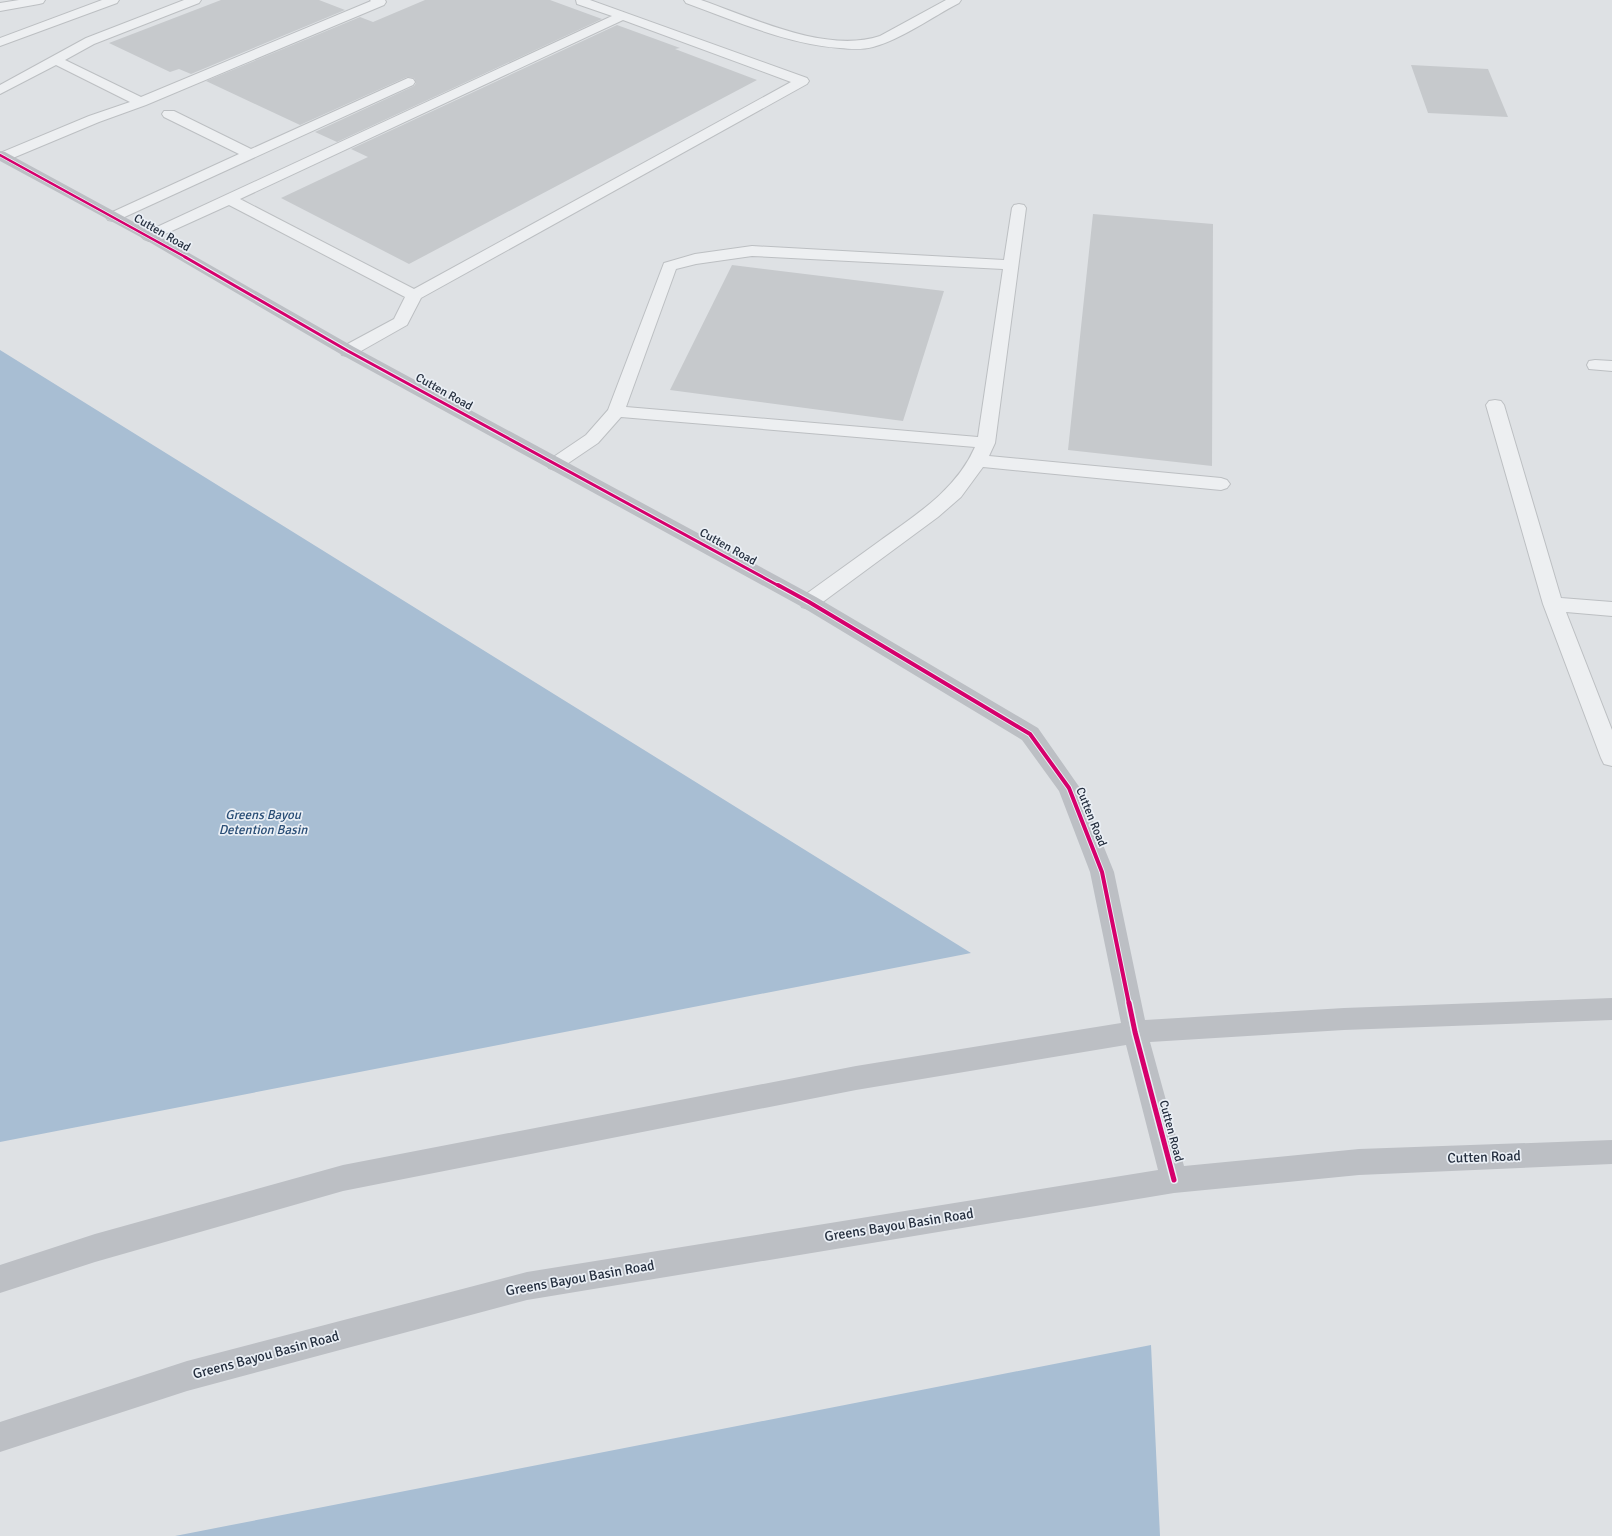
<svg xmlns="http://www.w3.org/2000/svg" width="1612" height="1536" viewBox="0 0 1612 1536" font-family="Signika,sans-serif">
<rect width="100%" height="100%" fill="#dee1e4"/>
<!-- water -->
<path fill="#a8bed3" d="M 0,350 L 971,953 L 0,1142 Z
M 1151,1345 L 1160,1536 L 175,1536 Z"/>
<!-- building -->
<path fill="#c6c9cc" d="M 221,0 L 319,0 L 345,10 L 191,74 L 179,69 L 170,72 L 109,43 Z
M 425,0 L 550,0 L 602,19 L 337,142 L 315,132 L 414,86 L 416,83 L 414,78 L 407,77 L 300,125 L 206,81 L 360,17 L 373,22 Z
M 617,25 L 680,48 L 675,49 L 757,80 L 409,264 L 281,198 L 368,157 L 351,149 Z
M 1411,65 L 1488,69 L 1508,117 L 1428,113 Z
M 1093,214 L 1213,224 L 1212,466 L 1068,450 Z
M 732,265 L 944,291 L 903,421 L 670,390 Z"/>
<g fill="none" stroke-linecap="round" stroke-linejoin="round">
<!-- lane casing -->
<g stroke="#bcbfc2" stroke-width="2">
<path id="lane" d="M 19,0 L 45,0 L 43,3 L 39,4 L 0,11 L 0,3 Z
M 102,0 L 119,0 L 117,3 L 0,46 L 0,38 Z
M 184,0 L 201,0 L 199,3 L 94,44 L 65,60 L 141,97 L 371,1 L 370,0 L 385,0 L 386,2 L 384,5 L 146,105 L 99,122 L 8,160 L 0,160 L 0,153 L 89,116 L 130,102 L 56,65 L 0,94 L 0,85 L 86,38 Z
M 576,0 L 590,0 L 807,78 L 809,81 L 807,84 L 421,298 L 407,325 L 354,355 L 348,356 L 342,355 L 340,351 L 342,347 L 394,319 L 405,297 L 229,205 L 154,239 L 149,241 L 144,239 L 141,236 L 144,233 L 612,16 L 577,4 ZM 623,20 L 791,82 L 414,289 L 240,199 Z
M 684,0 L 701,0 C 753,18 826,54 880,36 L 946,0 L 961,0 L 959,3 C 932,17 902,39 873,47 C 862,50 850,49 840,48 C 786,44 736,21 686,3 Z
M 408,78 L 413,79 L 415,82 L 413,85 L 118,220 L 113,221 L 108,220 L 106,217 L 108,214 L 239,154 L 164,117 L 162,114 L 164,111 L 174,111 L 251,149 Z
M 1019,204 L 1024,205 L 1026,208 L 995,443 L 989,456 L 1221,478 L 1227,480 L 1230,484 L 1227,488 L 1221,490 L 983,467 L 961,497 L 938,517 L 816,607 L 809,609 L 802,607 L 799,602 L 802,597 C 828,578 855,559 881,540 C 917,514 956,490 975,447 L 621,417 L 598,443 L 561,468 L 555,470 L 549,468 L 546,464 L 549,460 L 586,435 L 608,410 L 664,263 L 695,254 L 752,246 L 1004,260 L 1012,208 L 1014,205 ZM 752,256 L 1003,269 L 978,437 L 626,407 L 676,269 L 696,264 Z
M 1595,360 L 1612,361 L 1612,371 L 1589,369 L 1587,365 L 1589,361 Z
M 1495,400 L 1501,401 L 1504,405 L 1561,598 L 1612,602 L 1612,616 L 1566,612 L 1612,730 L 1612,766 L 1604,764 L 1601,758 L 1543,604 L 1486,405 L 1489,401 Z"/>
</g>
<!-- lane -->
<use href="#lane" fill="#edeff1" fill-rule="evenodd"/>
<!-- secondary -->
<path fill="#bcbfc4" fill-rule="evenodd" d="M 0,151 L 5,152 L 154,233 L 354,347 L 816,597 L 1038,728 L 1080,788 L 1114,872 L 1145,1020 L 1344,1008 L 1612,998 L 1612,1020 L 1344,1030 L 1150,1042 L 1184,1166 L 1359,1149 L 1612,1140 L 1612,1164 L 1359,1175 L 1174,1193 L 527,1300 L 187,1391 L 0,1452 L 0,1422 L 187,1361 L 527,1272 L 1158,1170 L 1126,1045 L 856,1090 L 343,1191 L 95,1262 L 0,1293 L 0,1265 L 95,1234 L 343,1165 L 856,1066 L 1121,1023 L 1090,872 L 1059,791 L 1022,740 L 802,607 L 342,355 L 144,239 L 0,161 Z"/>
<!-- cycleway-far3 casing -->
<g stroke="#eaeff5" stroke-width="4">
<path id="cycleway-far3" d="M 0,155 L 187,258"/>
</g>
<!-- cycleway-far2 casing -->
<g stroke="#eaeff5" stroke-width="5">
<path id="cycleway-far2" d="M 185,257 L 348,351 L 779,586"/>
</g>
<!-- cycleway-far1 casing -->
<g stroke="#eaeff5" stroke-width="6">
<path id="cycleway-far1" d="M 778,585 L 809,602 L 1030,734 L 1069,788 L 1102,872 L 1129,1004"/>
</g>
<!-- cycleway casing -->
<g stroke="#eaeff5" stroke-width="8">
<path id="cycleway" d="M 1129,1003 L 1135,1032 L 1174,1180"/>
</g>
<!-- cycleway-far3 -->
<use href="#cycleway-far3" stroke="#d6006c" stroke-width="2.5"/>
<!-- cycleway-far2 -->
<use href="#cycleway-far2" stroke="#d6006c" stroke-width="3"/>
<!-- cycleway-far1 -->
<use href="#cycleway-far1" stroke="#d6006c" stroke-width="4"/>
<!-- cycleway -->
<use href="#cycleway" stroke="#d6006c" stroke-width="5"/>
</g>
<g text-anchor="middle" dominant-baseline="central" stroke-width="3.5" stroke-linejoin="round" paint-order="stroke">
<!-- street labels -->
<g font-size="12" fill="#242e3e" stroke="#eaeff5">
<text transform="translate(162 233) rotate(30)">Cutten Road</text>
<text transform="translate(444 392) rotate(29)">Cutten Road</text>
<text transform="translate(728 547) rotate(29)">Cutten Road</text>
<text transform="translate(1091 817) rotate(68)">Cutten Road</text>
<text transform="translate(1171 1131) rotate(75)">Cutten Road</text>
</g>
<!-- water labels -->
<g font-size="13" font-style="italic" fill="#2a4e76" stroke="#eaeff5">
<text x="263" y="815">Greens Bayou<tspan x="263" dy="15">Detention Basin</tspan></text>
</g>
<!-- near-street labels -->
<g font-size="14" fill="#242e3e" stroke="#eaeff5">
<text transform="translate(1484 1157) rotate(-2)">Cutten Road</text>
<text transform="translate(899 1225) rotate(-9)">Greens Bayou Basin Road</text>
<text transform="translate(580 1278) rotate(-10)">Greens Bayou Basin Road</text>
<text transform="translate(266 1355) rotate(-15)">Greens Bayou Basin Road</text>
</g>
</g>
</svg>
